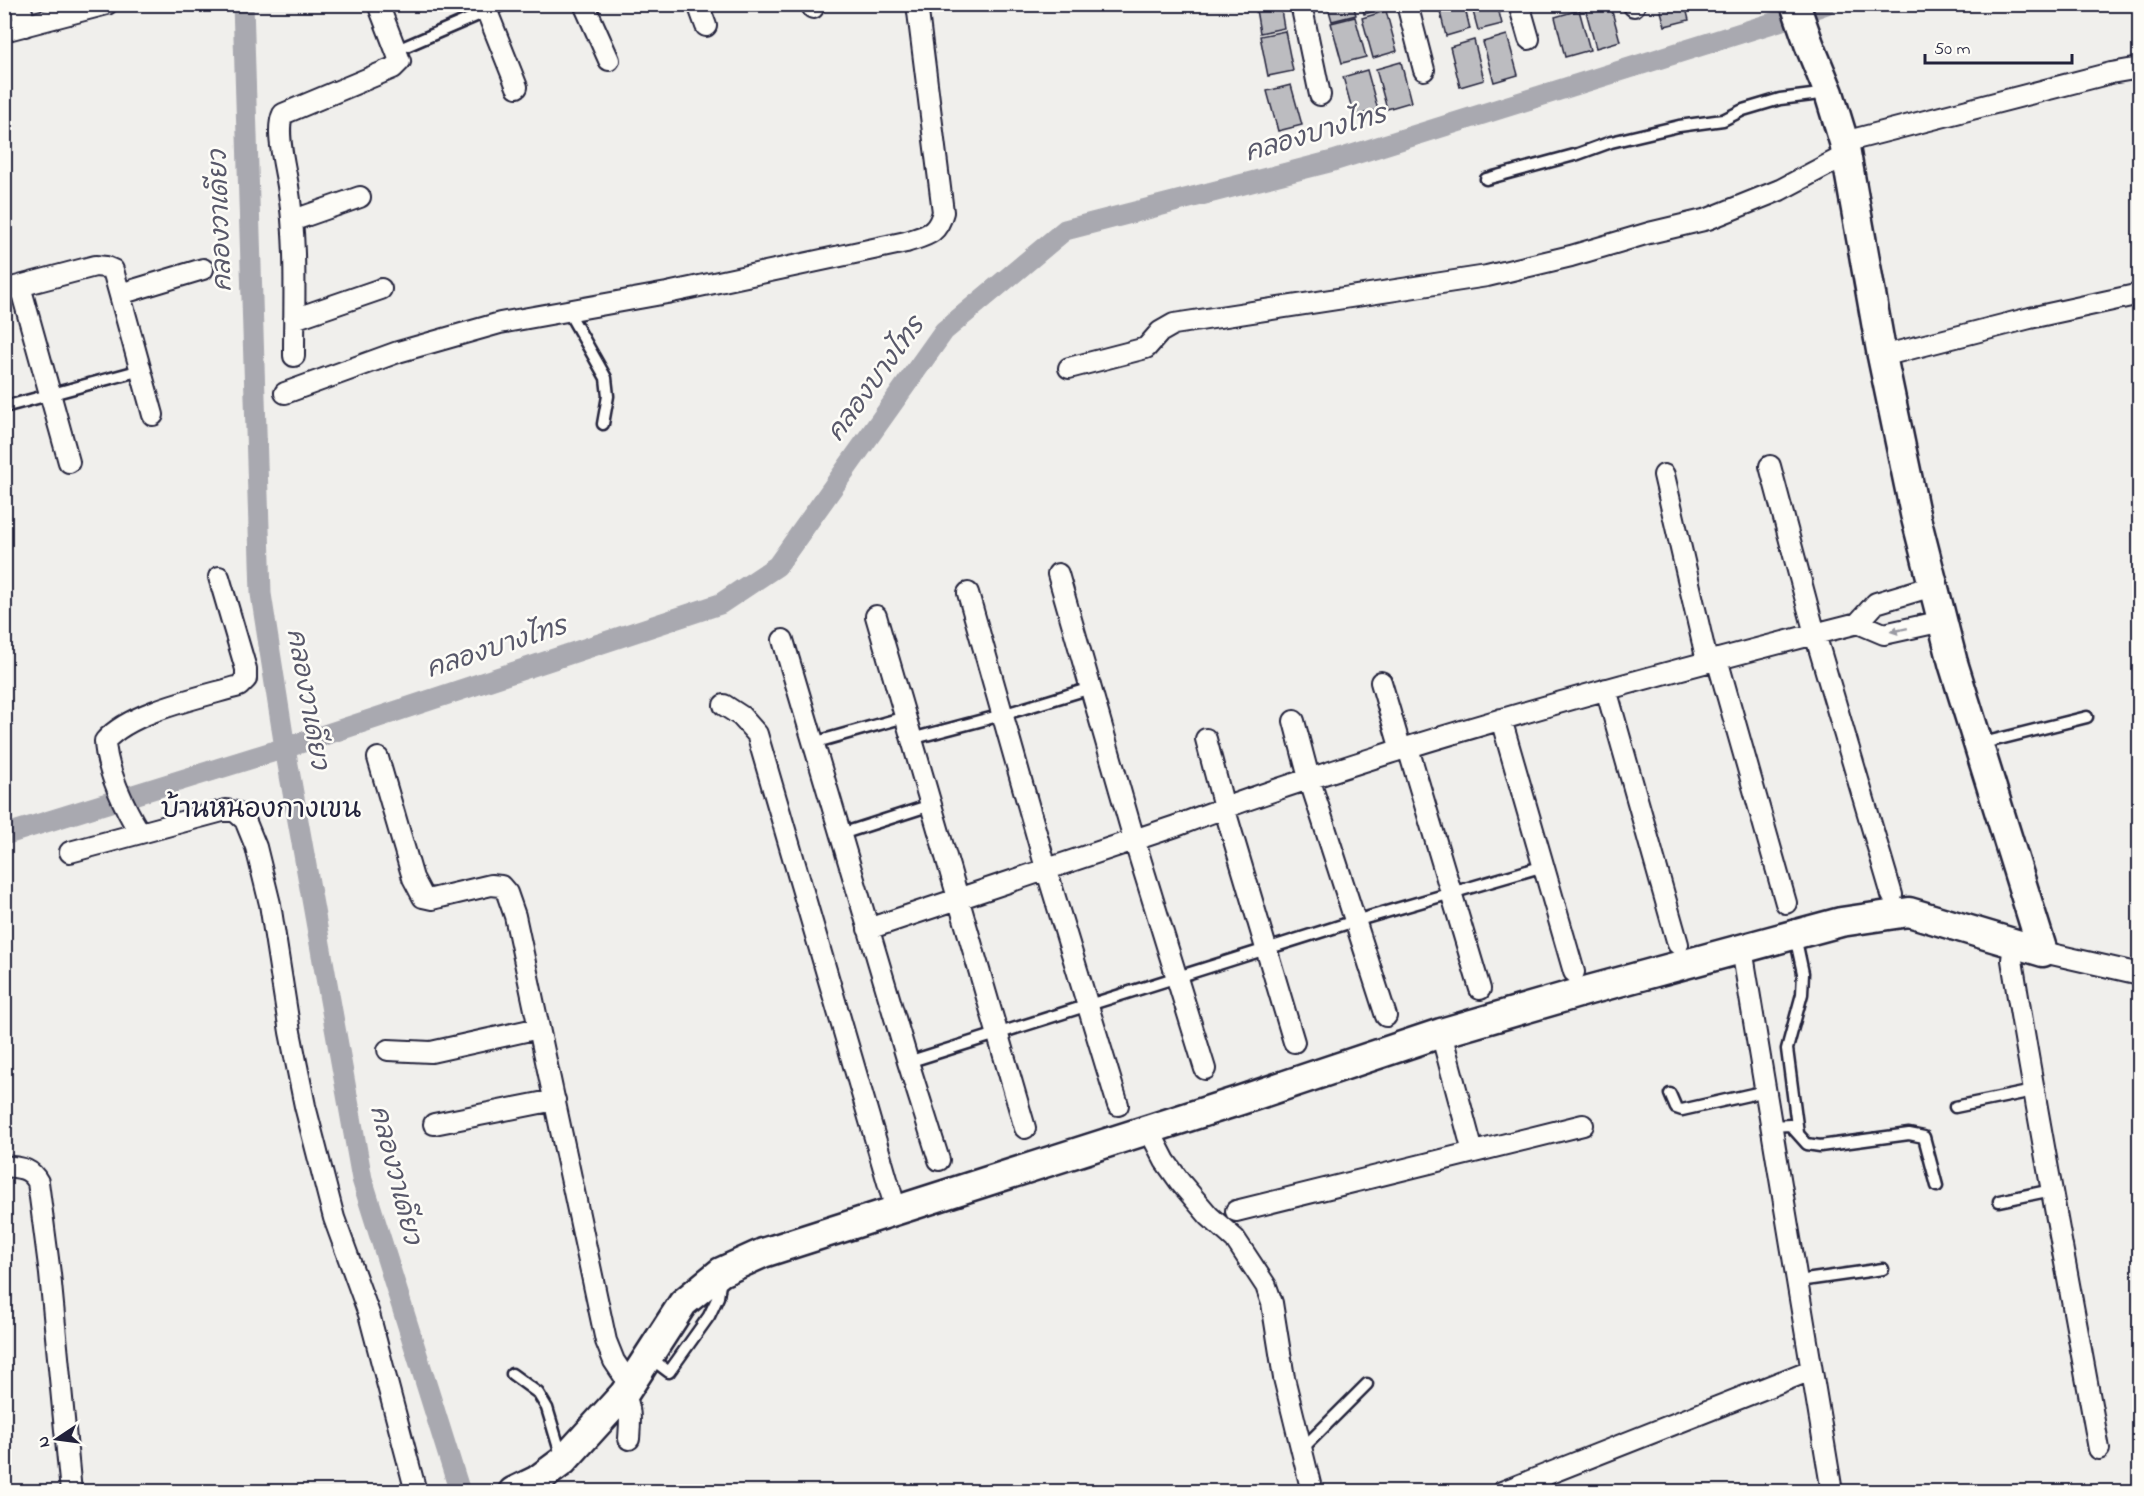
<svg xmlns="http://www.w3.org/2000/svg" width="2144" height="1496" viewBox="0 0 2144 1496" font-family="'Indie Flower','Playpen Sans Thai',sans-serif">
<rect width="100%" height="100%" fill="#f0efec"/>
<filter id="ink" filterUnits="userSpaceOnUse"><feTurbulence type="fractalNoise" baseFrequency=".0167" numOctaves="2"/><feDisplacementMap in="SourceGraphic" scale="12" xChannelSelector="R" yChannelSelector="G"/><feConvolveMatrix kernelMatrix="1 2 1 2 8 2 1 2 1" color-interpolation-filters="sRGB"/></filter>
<g filter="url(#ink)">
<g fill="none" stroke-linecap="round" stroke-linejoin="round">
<!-- canal -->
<path stroke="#a9a9b0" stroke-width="21" d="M 243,4 L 261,594 L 285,748 L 362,1179 L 460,1492
M 4,835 L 285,748 L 720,604 L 777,566 L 944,331 L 1065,230 L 1333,161 L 1776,22 L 1826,4"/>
</g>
<!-- building -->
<path fill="#bcbcc0" stroke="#22223b" stroke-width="1.5" d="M 1255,4 L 1280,4 L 1284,28 L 1260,33 Z
M 1327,4 L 1353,4 L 1356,15 L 1332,21 Z
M 1362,4 L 1387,4 L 1388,8 L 1364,14 Z
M 1438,4 L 1464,4 L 1470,29 L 1446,36 Z
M 1471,4 L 1497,4 L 1502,24 L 1478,30 Z
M 1598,4 L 1610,4 L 1620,41 L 1596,48 L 1585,8 Z
M 1659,4 L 1685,4 L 1689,20 L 1665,26 Z
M 1579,10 L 1590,50 L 1565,57 L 1555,17 Z
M 1386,11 L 1397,51 L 1373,58 L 1362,18 Z
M 1355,17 L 1366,57 L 1342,63 L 1331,23 Z
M 1285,31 L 1293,71 L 1268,76 L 1260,36 Z
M 1507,35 L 1518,75 L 1494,82 L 1483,42 Z
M 1474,40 L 1484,80 L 1460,87 L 1450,47 Z
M 1401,62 L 1411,102 L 1387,109 L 1376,69 Z
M 1367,70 L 1378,110 L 1354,116 L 1343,77 Z
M 1291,85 L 1302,125 L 1278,131 L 1267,91 Z"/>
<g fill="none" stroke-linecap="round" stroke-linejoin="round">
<!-- lane casing -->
<g stroke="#22223b" stroke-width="15">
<path id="lane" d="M 397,50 L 504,4
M 1486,179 L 1578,154 L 1611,142 L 1679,126 L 1723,120 L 1743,110 L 1780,99 L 1828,93
M 568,311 L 606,378 L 608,396 L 603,424
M 4,407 L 141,370
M 911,739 L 1002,715 L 1091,688
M 813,743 L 905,717
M 1979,744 L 2087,717
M 841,834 L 931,805
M 1795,936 L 1803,973 L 1802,994 L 1787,1049 L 1798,1133
M 908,1062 L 1355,921 L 1544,866
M 1670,1094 L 1676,1108 L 1682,1110 L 1766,1091
M 1955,1107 L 2033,1091
M 1771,1126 L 1790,1125 L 1807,1144 L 1820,1146 L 1909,1134 L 1924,1137 L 1937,1186
M 1999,1201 L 2052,1190
M 1798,1281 L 1883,1269
M 649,1357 L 669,1372 L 709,1316 L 718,1297 L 721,1278
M 512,1374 L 538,1393 L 547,1408 L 562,1458
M 1301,1450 L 1367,1384"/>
</g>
<!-- street casing -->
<g stroke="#22223b" stroke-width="24">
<path id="street" d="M 20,4 L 25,26
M 484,4 L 517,87
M 584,4 L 609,60
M 698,4 L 706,26
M 812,4 L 813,8
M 1301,4 L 1320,95
M 1407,4 L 1424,70
M 1519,4 L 1529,39
M 1634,4 L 1634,6
M 4,31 L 107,4
M 1844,142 L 2111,73 L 2140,68
M 294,220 L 360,197
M 20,286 L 69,462
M 4,290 L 95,266 L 106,267 L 113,270 L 153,415
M 120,294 L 203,269
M 294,319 L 381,289
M 294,356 C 294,299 297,242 288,186 C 285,167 275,130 283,114 L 393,68 L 400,61 L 378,4
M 1882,356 L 2030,318 L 2140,294
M 1069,368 L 1146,348 L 1160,332 L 1174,324 L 1487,276 L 1571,256 L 1649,233 L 1708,219 L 1780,190 L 1846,155
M 285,393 L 398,352 L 500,323 L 667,293 L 906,242 C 927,235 937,235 943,212 L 917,4
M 1770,466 L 1815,634 L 1892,895
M 1664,475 L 1707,661
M 1058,574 L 1134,839 L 1205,1069
M 968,593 L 1046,868 L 1118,1105
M 876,616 L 1025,1128
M 1858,623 L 1884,634 L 1943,621
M 783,640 L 908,1062 L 939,1160
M 1717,659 L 1786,903
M 1381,682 L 1401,750
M 1606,689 L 1678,944
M 724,705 L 741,716 L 757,734 L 896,1210
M 1501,719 L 1574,972
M 1294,721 L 1309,778 L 1386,1016
M 1206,739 L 1224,807 L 1294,1042
M 1408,748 L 1480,989
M 378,758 L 413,878 L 423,897 L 432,899 L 491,885 L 501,886 L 507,893 L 515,916 L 606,1341 L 614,1361 L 630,1385
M 140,833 C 125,809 106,769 105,741 C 131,711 202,697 239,686 L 246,679 L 246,669 L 219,577
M 70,852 L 226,810 L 236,812 L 245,820 L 256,847 L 270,904 L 290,1032 L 305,1106 L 334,1218 L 369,1314 L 416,1492
M 868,929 L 1176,826 C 1250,797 1324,774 1399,750 C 1551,703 1704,662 1858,623 L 1876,603 L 1933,586
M 2014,944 L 2012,960 C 2038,1124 2070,1286 2099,1449
M 1742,949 L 1832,1492
M 2043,952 L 2140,974
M 1441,1033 L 1473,1152
M 388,1050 L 431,1052 L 539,1028
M 434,1124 L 555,1100
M 1148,1128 L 1165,1161 L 1180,1182 L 1209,1216 L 1235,1239 L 1266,1286 L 1272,1303 L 1284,1378 L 1312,1492
M 4,1166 C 20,1168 30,1167 38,1182 L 50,1274 L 71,1492
M 1236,1211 L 1583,1125
M 624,1394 C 632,1409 630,1423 629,1439
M 1502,1492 L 1811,1370"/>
</g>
<!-- secondary casing -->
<g stroke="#22223b" stroke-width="33">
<path id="secondary" d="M 1795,4 L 1809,44 L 1829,93 L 1844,142 L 1882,356 L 1915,514 L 1953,663 L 2043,952
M 513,1492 L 536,1481 L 563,1461 L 624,1394 L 683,1303 L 721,1272 L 763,1253 L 1241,1100 L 1441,1033 L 1589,990 L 1841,922 L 1909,912 L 2043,952"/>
</g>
<!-- lane -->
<use href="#lane" stroke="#fdfcf7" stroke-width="10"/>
<!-- street -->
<use href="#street" stroke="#fdfcf7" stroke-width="20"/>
<!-- secondary -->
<use href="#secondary" stroke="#fdfcf7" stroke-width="28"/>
</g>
<!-- one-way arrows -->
<defs><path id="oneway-solid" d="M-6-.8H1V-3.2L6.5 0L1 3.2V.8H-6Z" transform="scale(1.5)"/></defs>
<use fill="#9a9aa2" href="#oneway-solid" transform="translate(1899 630) rotate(168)"/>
</g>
<g text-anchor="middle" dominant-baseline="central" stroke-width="5" stroke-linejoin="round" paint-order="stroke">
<!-- water labels -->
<g font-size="26" font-style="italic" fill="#58586a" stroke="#fdfcf7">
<text transform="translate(1316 135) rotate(-16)">คลองบางไทร</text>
<text transform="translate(222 221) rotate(-92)">คลองวาเดียว</text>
<text transform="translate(877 380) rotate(-54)">คลองบางไทร</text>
<text transform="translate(497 649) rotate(-18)">คลองบางไทร</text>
<text transform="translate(306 699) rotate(80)">คลองวาเดียว</text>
<text transform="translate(394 1175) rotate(76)">คลองวาเดียว</text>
</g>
<!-- quarter labels -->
<g font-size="27" fill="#22223b" stroke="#fdfcf7">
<text x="261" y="810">บ้านหนองกางเขน</text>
</g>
</g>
<!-- margin -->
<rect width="2144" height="1496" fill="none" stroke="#fdfcf7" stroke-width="24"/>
<rect x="12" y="12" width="2120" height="1472" fill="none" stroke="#22223b" stroke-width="2" filter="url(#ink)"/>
<!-- north arrow -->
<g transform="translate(57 1439) rotate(257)" stroke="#fdfcf7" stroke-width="4.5" paint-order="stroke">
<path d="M0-4.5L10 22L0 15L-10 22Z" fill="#22223b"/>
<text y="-9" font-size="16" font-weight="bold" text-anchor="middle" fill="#22223b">N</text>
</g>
<!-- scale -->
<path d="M1925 54v9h147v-9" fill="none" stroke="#22223b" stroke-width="3"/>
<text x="1934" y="54" font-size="18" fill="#22223b" stroke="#fdfcf7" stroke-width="4.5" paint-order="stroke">50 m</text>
</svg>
